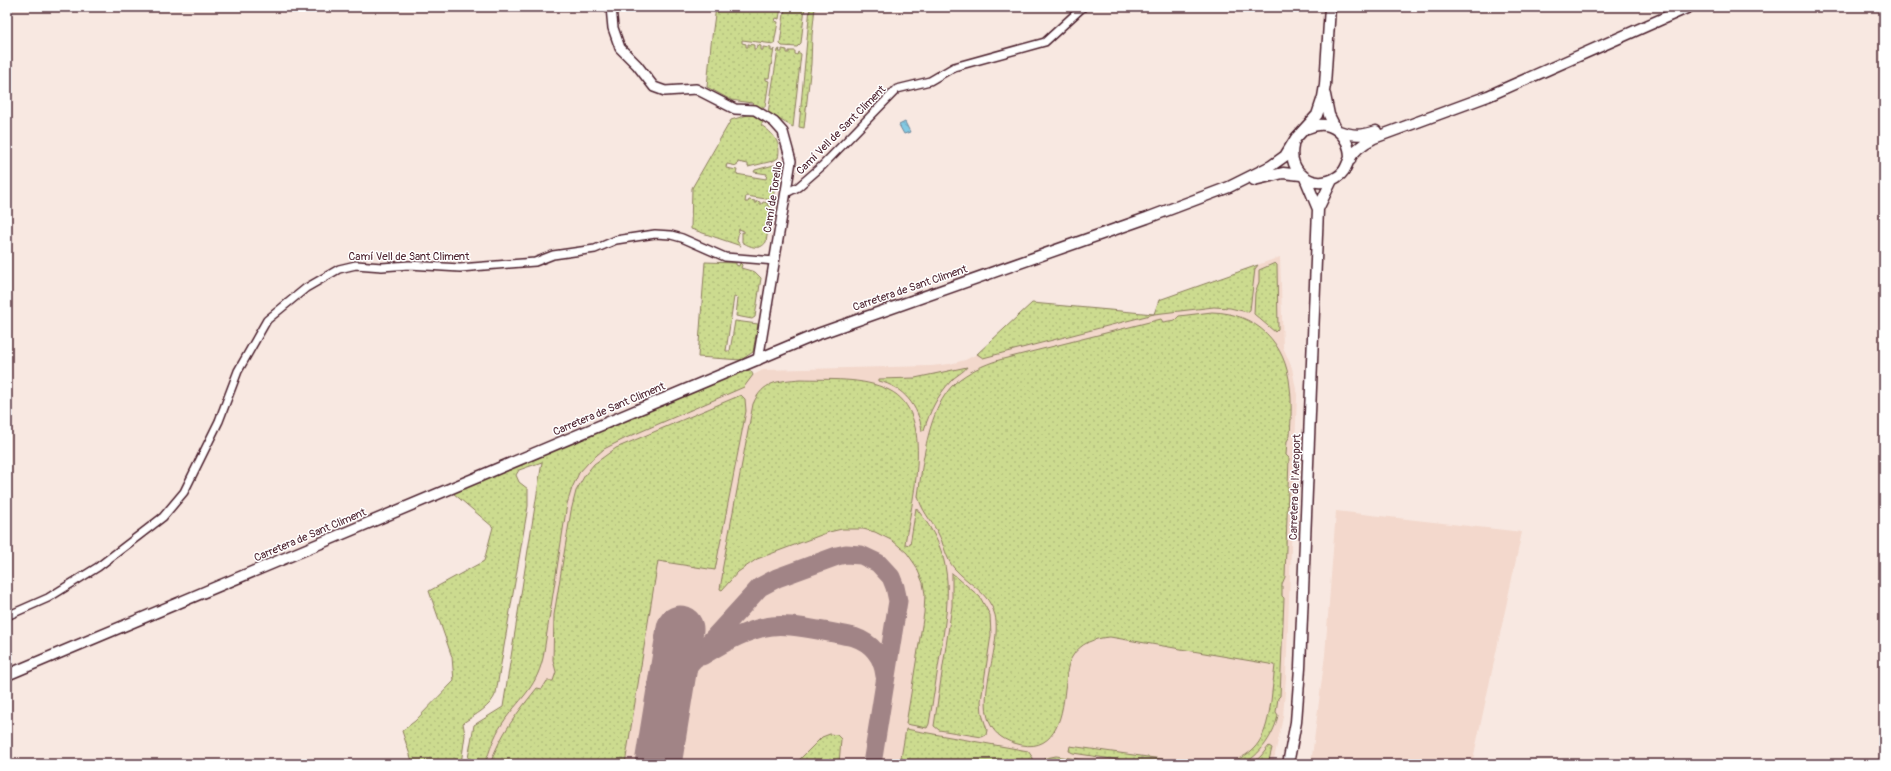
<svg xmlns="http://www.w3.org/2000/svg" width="1891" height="771" viewBox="0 0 1891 771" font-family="Pangolin,sans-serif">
<defs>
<pattern id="grass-dots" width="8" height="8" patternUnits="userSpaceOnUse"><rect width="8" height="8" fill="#ccdb8f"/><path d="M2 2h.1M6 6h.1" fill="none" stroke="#b1bc7c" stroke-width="1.8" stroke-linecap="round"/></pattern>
<pattern id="water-waves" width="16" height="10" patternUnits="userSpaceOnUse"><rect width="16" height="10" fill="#82c9e3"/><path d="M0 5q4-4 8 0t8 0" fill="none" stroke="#72acc3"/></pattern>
</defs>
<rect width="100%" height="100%" fill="#f8e8e1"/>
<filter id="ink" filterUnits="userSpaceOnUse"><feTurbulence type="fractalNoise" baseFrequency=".025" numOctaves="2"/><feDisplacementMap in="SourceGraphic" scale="8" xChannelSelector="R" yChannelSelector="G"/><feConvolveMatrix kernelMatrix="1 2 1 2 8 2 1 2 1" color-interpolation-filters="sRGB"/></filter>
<g filter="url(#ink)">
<!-- built -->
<path fill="#f3d8cc" d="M 1280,257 L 1283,347 L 1292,368 L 1297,395 L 1286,677 L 1283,717 L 1273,764 L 467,764 L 474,725 L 503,707 L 542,462 L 740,375 L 753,375 L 763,370 L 931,366 L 950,364 L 965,360 L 977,354 L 1032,303 L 1154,314 L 1159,300 Z
M 1336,511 L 1522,532 L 1472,764 L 1311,764 L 1325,655 Z"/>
<!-- grass -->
<path fill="url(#grass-dots)" stroke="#8b7d5d" d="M 716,7 L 781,7 L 779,19 L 776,18 L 775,21 L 778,22 L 774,44 L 742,40 L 742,43 L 746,44 L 746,47 L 748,47 L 748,44 L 754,45 L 754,49 L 756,49 L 757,45 L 761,46 L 761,50 L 763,50 L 763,47 L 771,48 L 771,51 L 773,51 L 774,49 L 769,78 L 766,78 L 766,80 L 769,81 L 765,107 L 762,107 L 761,109 L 752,103 L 731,100 L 707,87 L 711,44 Z
M 785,7 L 805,7 L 801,43 L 797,47 L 782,46 L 780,44 Z
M 810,7 L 815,7 L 812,35 L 811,64 L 804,128 L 799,127 Z
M 780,49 L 779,52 L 782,52 L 782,49 L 787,50 L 787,53 L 789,53 L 789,51 L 795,51 L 795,54 L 797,55 L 798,52 L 801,54 L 793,127 L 768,113 L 778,50 Z
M 751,114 L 763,122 L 761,125 C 773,133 782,143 778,158 L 773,161 L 748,167 L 748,164 L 738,162 L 737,166 L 727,164 L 726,168 L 737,170 L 736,174 L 766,179 L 767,174 L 754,172 L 755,170 L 774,165 L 777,168 L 773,200 L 746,196 L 745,202 L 748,202 L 749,200 L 755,201 L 755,203 L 756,203 L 757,201 L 760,202 L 760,204 L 762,204 L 763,202 L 768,203 L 767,205 L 769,206 L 770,203 L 772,206 L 766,242 C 760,251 750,247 742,242 L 742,232 L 744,233 L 744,231 L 739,229 L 737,241 L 741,246 L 691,229 L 692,188 L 731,120 Z
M 705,262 L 736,263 L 736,265 L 739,266 L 740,263 L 742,265 L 741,268 L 755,272 L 761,278 L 755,317 L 752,319 L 736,316 L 738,298 L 734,297 L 726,351 L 730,351 L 735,321 L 758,324 L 753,352 L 741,360 L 698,357 Z
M 1275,263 L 1277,265 L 1278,329 L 1275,332 L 1254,314 L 1255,293 L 1259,282 L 1259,270 Z
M 1258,265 L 1255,269 L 1250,310 L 1247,312 L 1230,308 L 1214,307 L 1154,314 L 983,358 L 977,354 L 1032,303 L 1154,314 L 1159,300 Z
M 1212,312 C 1257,313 1286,343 1290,387 C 1292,403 1291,420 1290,436 L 1287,441 L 1286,455 L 1289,458 L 1285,577 L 1282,584 L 1282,596 L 1284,598 L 1280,696 L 1278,698 L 1276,712 L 1278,715 C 1275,732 1260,757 1242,764 C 1237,765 1229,764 1223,764 C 1260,755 1266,735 1271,701 C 1272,689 1274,677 1275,665 L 1110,637 C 1095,638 1080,643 1072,657 C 1066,666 1067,679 1065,689 C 1062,720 1054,756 1014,743 C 959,726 1004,654 995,615 C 989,592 969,585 954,568 C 946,559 944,544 938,533 C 931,520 921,510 918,496 C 923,461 928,408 955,383 C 968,372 983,365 999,360 L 1161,319 L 1163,322 L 1175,320 L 1179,316 Z
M 967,367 C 964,372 955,376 951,381 C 937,396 930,411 924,430 L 922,431 C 919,406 903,387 879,381 L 879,379 L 915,378 Z
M 745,370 L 751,371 L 753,375 L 744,387 L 626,438 L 604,449 L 589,462 L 579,473 L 572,488 L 567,504 L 543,658 C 535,691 519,698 502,724 C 494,736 490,750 485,764 L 467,764 L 474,725 L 503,707 L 542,462 L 519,470 L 516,475 L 519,482 L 528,489 L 528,506 L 496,693 C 490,708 476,714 463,723 L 465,735 L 461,764 L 413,764 L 402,731 L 415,721 L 454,681 L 452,657 L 429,591 L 484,561 L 493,527 L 453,493 Z
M 801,379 C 829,380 862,377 889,390 C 937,413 911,504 905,544 L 910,545 L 916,508 C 955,555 950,593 941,649 C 937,674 933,699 929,724 L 927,728 L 906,724 L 924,613 L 925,594 L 923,583 L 916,566 L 907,553 L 893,541 L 875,532 L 863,529 L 842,529 L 829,532 L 757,559 L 738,572 L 722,590 L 720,589 L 723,572 L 722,571 L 753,404 C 763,381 778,381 801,379 Z
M 741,395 L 745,399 L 746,411 L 715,570 L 658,561 L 625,764 L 490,764 C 501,733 517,713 537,688 L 542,689 L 547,681 L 553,681 L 556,672 L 553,660 L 554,615 L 571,511 L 576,491 L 585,475 L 594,464 L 616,448 Z
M 952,573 L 980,597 L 990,615 L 991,635 L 981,701 L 982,714 L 987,730 L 986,735 L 982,737 L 939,730 L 934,726 L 952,606 Z
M 906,729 L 1028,751 L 1033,758 L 1033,764 L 900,764 Z
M 830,734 L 837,735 L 841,739 L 839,764 L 795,764 L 822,737 Z
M 1070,746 L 1197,764 L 1144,764 L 1073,753 L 1069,751 Z
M 1269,746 L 1272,748 L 1268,764 L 1252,764 L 1261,756 Z
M 1056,756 L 1109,764 L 1041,764 L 1046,758 Z"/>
<!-- water -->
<path fill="url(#water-waves)" stroke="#6c8599" d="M 905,122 L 910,132 L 904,134 L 899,125 Z"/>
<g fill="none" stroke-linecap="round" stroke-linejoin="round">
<!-- taxiway -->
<path stroke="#a18486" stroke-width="19" d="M 702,656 C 721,644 750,628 772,626 C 792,623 833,633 854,637 C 872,643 883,657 885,676
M 669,697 L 674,684 L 685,669 L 760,587 L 777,578 L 837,556 L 846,554 L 861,555 L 878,563 L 891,577 L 895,587 L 898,601 L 872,764"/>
<!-- runway -->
<path stroke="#a18486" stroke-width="47" d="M 658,764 L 680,629"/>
<!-- minor casing -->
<g stroke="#4a1f2b" stroke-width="10">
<path id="minor" d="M 786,193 L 798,187 L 822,166 L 897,89 L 930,81 L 954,67 L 1045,42 L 1083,7
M 7,616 L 48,598 L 98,567 L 163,517 L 184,492 L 219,421 L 238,371 L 267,320 L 306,288 L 339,269 L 356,265 L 382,267 L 409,265 L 460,268 L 535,262 L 553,255 L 595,249 L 616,240 L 655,234 L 671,235 L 682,238 L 725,257 L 775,261"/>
</g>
<!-- tertiary casing -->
<g stroke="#4a1f2b" stroke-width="12">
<path id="tertiary" d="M 611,7 L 613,28 L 620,48 L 637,65 L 654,87 L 665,91 L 696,89 L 735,109 L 755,110 L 774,122 L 783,132 L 791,161 L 758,360"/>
</g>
<!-- secondary casing -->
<g stroke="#4a1f2b" stroke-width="13">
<path id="secondary" d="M 1325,95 L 1329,115 L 1336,129
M 1308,128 C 1331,117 1351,136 1350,160
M 1339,131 C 1353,136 1362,136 1376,131
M 1293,146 C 1287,172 1314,192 1337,177 C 1344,173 1346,167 1349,160 C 1354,150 1364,143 1374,138 L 1488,96 L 1689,7
M 1305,178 L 1318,209
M 1254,180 L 1283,173 L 1301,175
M 7,675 L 818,334 L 1147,218 L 1229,187 L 1271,166 L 1285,156 L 1296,138 L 1317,115 L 1323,97 L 1325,85 L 1330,7
M 1288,764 L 1296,722 L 1300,668 L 1318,209 L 1332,180"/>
</g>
<!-- minor -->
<use href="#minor" stroke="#fff" stroke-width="7"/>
<!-- tertiary -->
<use href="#tertiary" stroke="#fff" stroke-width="9"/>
<!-- secondary -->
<use href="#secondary" stroke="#fff" stroke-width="10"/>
</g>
</g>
<g text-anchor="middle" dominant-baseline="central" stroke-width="3" stroke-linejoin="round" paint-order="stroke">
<!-- street labels -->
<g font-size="11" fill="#4a1f2b" stroke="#fff">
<text transform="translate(841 130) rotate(-45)">Camí Vell de Sant Climent</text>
<text transform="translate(773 197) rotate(-81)">Camí de Torello</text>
<text x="409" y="256">Camí Vell de Sant Climent</text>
<text transform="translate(910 288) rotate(-19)">Carretera de Sant Climent</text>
<text transform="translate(609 409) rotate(-23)">Carretera de Sant Climent</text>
<text transform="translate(1295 487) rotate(-88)">Carretera de l'Aeroport</text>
<text transform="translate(310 535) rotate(-23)">Carretera de Sant Climent</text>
</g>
</g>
<!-- margin -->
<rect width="1891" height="771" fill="none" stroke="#fff" stroke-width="24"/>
<rect x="12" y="12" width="1867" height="747" fill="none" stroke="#4a1f2b" stroke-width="1.5" filter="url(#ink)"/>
</svg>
